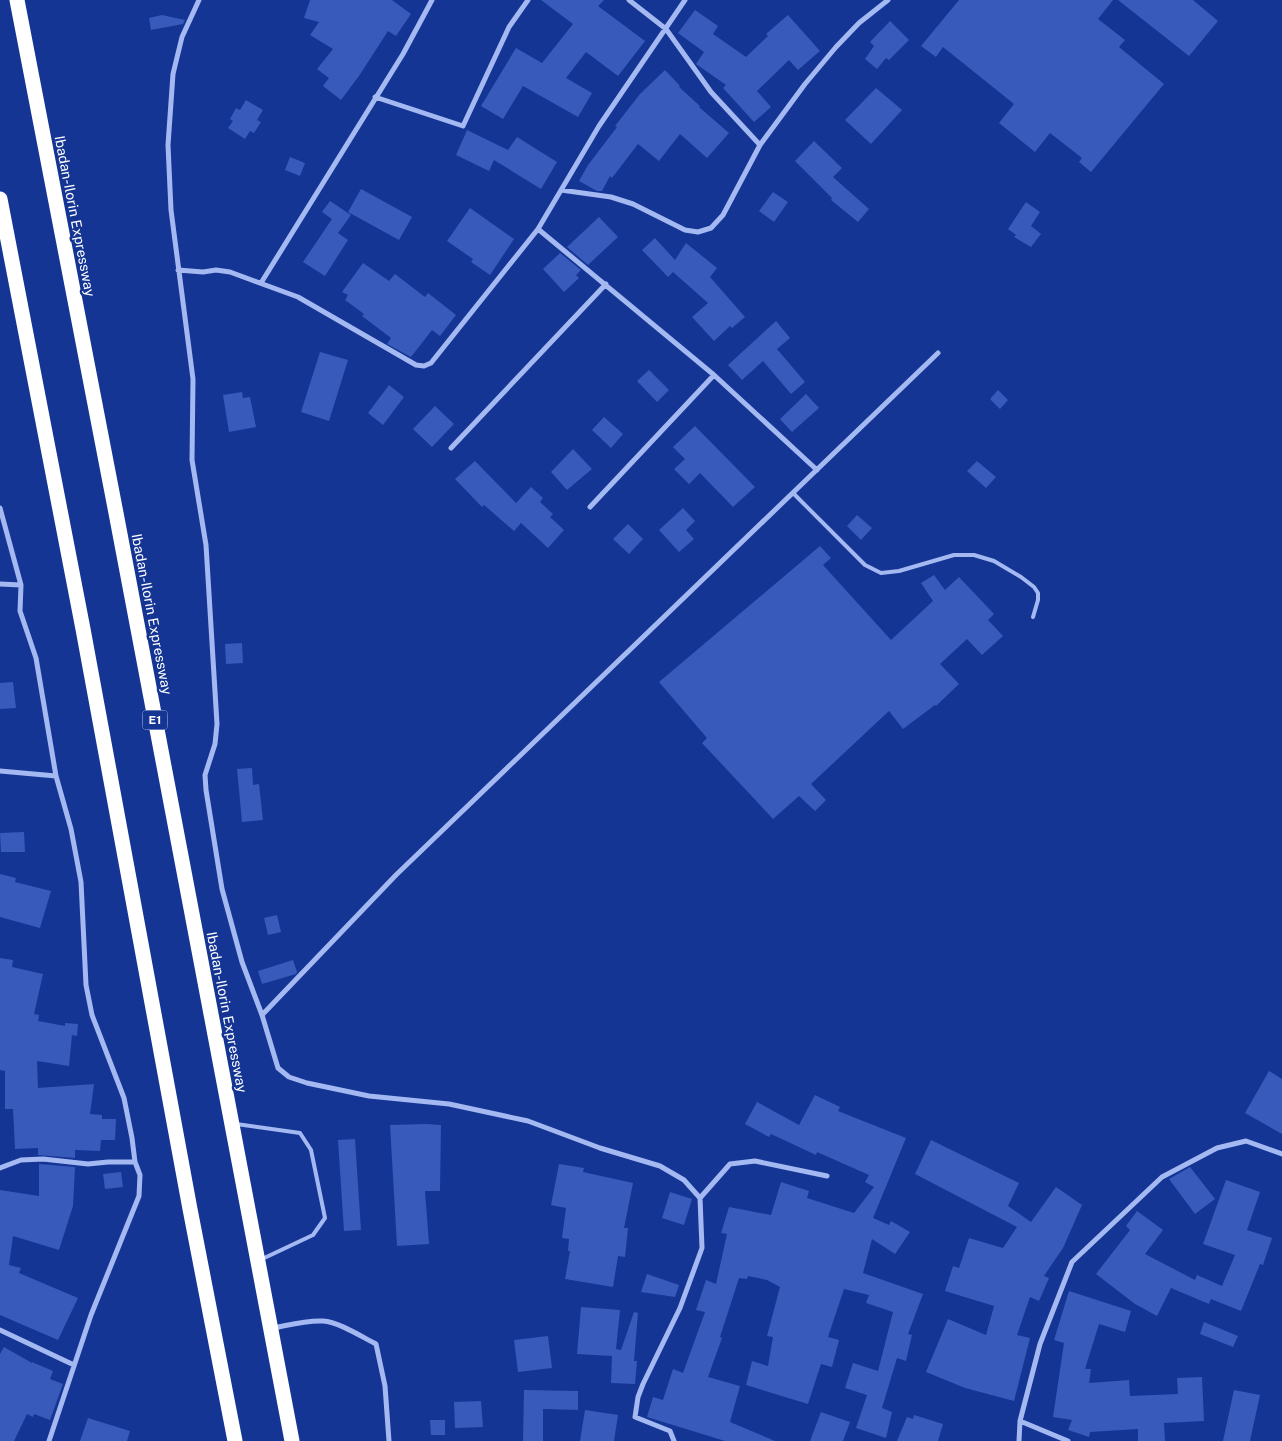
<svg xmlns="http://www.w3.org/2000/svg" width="1282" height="1441" viewBox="0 0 1282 1441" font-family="'Public Sans',sans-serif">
<rect width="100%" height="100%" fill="#143594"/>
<!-- building -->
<path fill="#385abb" d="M 310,0 L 392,0 L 411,14 L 396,36 L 388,31 L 359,76 L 341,100 L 323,86 L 329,78 L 317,69 L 333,49 L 310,35 L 319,22 L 304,18 Z
M 541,0 L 604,0 L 598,6 L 645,41 L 618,76 L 586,52 L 566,78 L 592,93 L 578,117 L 523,86 L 503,119 L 481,106 L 516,48 L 542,63 L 573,24 Z
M 959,0 L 1113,0 L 1098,19 L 1125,40 L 1119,47 L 1164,84 L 1091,172 L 1079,162 L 1082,158 L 1050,133 L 1035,152 L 999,123 L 1014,104 L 943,47 L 936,57 L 921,46 Z
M 1118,0 L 1193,0 L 1218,21 L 1189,56 Z
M 695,10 L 718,26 L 713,34 L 746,57 L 768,36 L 766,34 L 788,15 L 820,51 L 798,70 L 789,60 L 757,91 L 771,107 L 754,122 L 723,88 L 726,85 L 696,64 L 704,52 L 678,33 Z
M 162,15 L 185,20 L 183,24 L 151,30 L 149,18 Z
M 890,21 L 909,40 L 889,60 L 886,58 L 877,69 L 865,59 L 874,46 L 870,42 Z
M 665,70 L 680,86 L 679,87 L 700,106 L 699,107 L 729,133 L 707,158 L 680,134 L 659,161 L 638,144 L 612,178 L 610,176 L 602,191 L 597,191 L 579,181 L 588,165 L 617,127 L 615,126 L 640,94 Z
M 876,88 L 902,110 L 871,144 L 845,120 Z
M 246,100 L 263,110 L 257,120 L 261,122 L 254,133 L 250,131 L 245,139 L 228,128 L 233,121 L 230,119 L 236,108 L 240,110 Z
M 467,130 L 508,150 L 517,137 L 557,162 L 541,189 L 494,160 L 489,171 L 456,155 Z
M 814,141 L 842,168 L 833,177 L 869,209 L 858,222 L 831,200 L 832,198 L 795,161 Z
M 290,157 L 305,163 L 300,176 L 285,170 Z
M 361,189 L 412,217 L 399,240 L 348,212 Z
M 773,192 L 788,202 L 774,222 L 759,211 Z
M 330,201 L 351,215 L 338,233 L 348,240 L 325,276 L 303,262 L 332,219 L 322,212 Z
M 1026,202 L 1040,212 L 1031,226 L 1041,234 L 1031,247 L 1014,237 L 1016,235 L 1008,229 Z
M 470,208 L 514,239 L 490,275 L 471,262 L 473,259 L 447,241 Z
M 599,217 L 618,237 L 588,265 L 567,247 Z
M 655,238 L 675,260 L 686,243 L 717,268 L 710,277 L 745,317 L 732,328 L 730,326 L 714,341 L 692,317 L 708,303 L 673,272 L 668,277 L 642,250 Z
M 560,253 L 581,270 L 576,275 L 579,278 L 564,292 L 543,269 Z
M 363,263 L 389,281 L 395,274 L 425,297 L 428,293 L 456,315 L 440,336 L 432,330 L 411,357 L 387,344 L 391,338 L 362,316 L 364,314 L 345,300 L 348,295 L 342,292 Z
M 776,321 L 790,338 L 777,349 L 805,382 L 791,394 L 763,361 L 742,380 L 728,365 Z
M 320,352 L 348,360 L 329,421 L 301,412 Z
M 649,370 L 669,390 L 657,402 L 637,381 Z
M 389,385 L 404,397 L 383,425 L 368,413 Z
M 998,390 L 1008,400 L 1000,409 L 990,399 Z
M 242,392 L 243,398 L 250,397 L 256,427 L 229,432 L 223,395 Z
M 806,394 L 819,408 L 792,432 L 780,419 Z
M 435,406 L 454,424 L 432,447 L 413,429 Z
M 604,417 L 623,434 L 611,448 L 592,430 Z
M 695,426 L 755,487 L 733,507 L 700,473 L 689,484 L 674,469 L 685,459 L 673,447 Z
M 573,449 L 592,469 L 567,490 L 551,472 Z
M 475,461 L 516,503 L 531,487 L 543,498 L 540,502 L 553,514 L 550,517 L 564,530 L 548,548 L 521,523 L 514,531 L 484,505 L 482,507 L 455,479 Z
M 977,461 L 996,477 L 986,488 L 967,471 Z
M 683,508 L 695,521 L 686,530 L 694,539 L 679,552 L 659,530 Z
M 857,515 L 872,528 L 861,540 L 847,526 Z
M 628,524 L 643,539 L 629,554 L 613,539 Z
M 820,546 L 831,558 L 823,565 L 891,640 L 933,601 L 921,583 L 934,575 L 945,590 L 959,577 L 994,614 L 988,620 L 1003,636 L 982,655 L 967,639 L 940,664 L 959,684 L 936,706 L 935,705 L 903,729 L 889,711 L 811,784 L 826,800 L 815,811 L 799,796 L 773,819 L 702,743 L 707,738 L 659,682 Z
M 242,643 L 243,663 L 226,664 L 225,644 Z
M 13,682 L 16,708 L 0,709 L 0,683 Z
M 252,768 L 253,785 L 259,784 L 263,820 L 242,822 L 237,769 Z
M 24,832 L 25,852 L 1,852 L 0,833 Z
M 0,874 L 16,878 L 15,882 L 51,891 L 40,928 L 0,917 Z
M 277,915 L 281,932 L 268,935 L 264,918 Z
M 0,958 L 13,960 L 12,967 L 43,974 L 34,1014 L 39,1015 L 38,1021 L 65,1026 L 65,1023 L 78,1024 L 77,1036 L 72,1035 L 69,1066 L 37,1061 L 38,1088 L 94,1084 L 90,1114 L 102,1115 L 102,1119 L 116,1119 L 115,1140 L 101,1140 L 100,1151 L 75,1150 L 75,1158 L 38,1155 L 38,1148 L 15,1149 L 13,1109 L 5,1109 L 5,1071 L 0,1070 Z
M 293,960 L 297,972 L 296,974 L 262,984 L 258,971 Z
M 1269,1071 L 1282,1079 L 1282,1134 L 1245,1113 Z
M 815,1095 L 840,1107 L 838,1111 L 906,1138 L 873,1218 L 889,1225 L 891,1221 L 910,1232 L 895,1254 L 872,1239 L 863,1273 L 923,1294 L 908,1334 L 912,1335 L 906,1361 L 897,1358 L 882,1408 L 892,1412 L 886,1438 L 856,1428 L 867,1395 L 845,1388 L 853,1363 L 878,1371 L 893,1312 L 866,1303 L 869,1295 L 844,1289 L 828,1337 L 839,1340 L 832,1367 L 821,1364 L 808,1404 L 746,1385 L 752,1361 L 768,1366 L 773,1337 L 767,1336 L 780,1287 L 767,1280 L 748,1276 L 747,1279 L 739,1278 L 720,1337 L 722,1338 L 708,1377 L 740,1386 L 730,1422 L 775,1441 L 725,1441 L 647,1417 L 653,1397 L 663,1400 L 673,1369 L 683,1373 L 705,1312 L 696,1310 L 706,1280 L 716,1284 L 727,1234 L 721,1233 L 729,1207 L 771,1215 L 781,1182 L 809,1191 L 807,1198 L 854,1213 L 874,1187 L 865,1182 L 869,1175 L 817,1152 L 816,1155 L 771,1134 L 769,1137 L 745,1124 L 757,1102 L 799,1125 Z
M 427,1124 L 441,1125 L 440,1191 L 425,1191 L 429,1244 L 397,1246 L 390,1125 Z
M 355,1139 L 361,1230 L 344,1231 L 338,1140 Z
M 931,1140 L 1019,1183 L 1008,1206 L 1031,1222 L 1056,1187 L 1082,1205 L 1063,1248 L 1044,1276 L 1049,1278 L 1039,1301 L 1030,1297 L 1017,1335 L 1030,1338 L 1014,1401 L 965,1388 L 926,1372 L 948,1319 L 986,1335 L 994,1306 L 945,1291 L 953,1266 L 959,1268 L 969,1238 L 1003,1248 L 1017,1227 L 915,1174 Z
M 39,1164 L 75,1167 L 73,1206 L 59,1250 L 13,1236 L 9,1265 L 21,1268 L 19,1273 L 78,1298 L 58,1340 L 0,1315 L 0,1190 L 39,1196 Z
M 559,1164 L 584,1168 L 583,1172 L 633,1183 L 624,1228 L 628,1228 L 625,1257 L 618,1256 L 613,1287 L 565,1279 L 570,1251 L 568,1251 L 569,1239 L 562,1238 L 566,1208 L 551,1205 Z
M 1190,1167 L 1215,1199 L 1195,1214 L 1169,1179 Z
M 121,1172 L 123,1187 L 105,1189 L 103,1174 Z
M 1226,1180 L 1260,1192 L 1247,1230 L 1272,1238 L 1263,1265 L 1260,1264 L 1241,1311 L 1211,1299 L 1209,1304 L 1171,1288 L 1157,1316 L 1135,1304 L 1096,1274 L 1130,1230 L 1126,1226 L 1137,1211 L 1163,1230 L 1145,1254 L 1195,1280 L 1197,1275 L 1222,1286 L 1235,1255 L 1203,1244 Z
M 670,1192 L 692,1199 L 684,1225 L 662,1218 Z
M 647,1274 L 679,1285 L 675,1297 L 641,1292 Z
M 1069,1291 L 1131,1311 L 1125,1332 L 1099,1324 L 1085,1369 L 1091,1369 L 1089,1383 L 1129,1380 L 1130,1396 L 1178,1394 L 1177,1378 L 1202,1377 L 1204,1421 L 1164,1423 L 1165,1441 L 1138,1441 L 1138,1429 L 1090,1432 L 1089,1437 L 1068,1430 L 1072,1420 L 1053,1417 L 1064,1343 L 1054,1340 Z
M 581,1307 L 620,1310 L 616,1349 L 621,1350 L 634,1312 L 638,1313 L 634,1361 L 637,1361 L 635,1384 L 611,1383 L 612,1356 L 577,1354 Z
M 1204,1322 L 1238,1336 L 1233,1347 L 1200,1334 Z
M 548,1336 L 552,1368 L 518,1372 L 514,1340 Z
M 4,1347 L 32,1363 L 32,1362 L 53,1371 L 50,1379 L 63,1384 L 50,1420 L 34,1414 L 33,1417 L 27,1414 L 14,1441 L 0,1441 L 0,1354 Z
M 524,1390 L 578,1391 L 578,1410 L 543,1409 L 543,1441 L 523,1441 Z
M 1234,1390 L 1260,1395 L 1250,1441 L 1223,1441 Z
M 481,1401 L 483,1427 L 455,1428 L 454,1402 Z
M 585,1410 L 618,1415 L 614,1441 L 580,1441 Z
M 821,1412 L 850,1422 L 843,1441 L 810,1441 Z
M 914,1415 L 943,1424 L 938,1441 L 897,1441 L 907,1417 L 913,1419 Z
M 88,1418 L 130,1431 L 127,1441 L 80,1441 Z
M 430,1420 L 445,1420 L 445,1435 L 431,1435 Z"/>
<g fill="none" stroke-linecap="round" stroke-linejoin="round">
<!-- service -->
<path stroke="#a4b9f2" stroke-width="4" d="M 793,493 L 865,565 L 881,573 L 899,571 L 954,555 L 974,555 L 994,561 L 1021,577 L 1034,587 L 1038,593 L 1038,600 L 1033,617
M 236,1124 L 300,1133 L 311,1150 L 325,1218 L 313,1235 L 260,1260"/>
<!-- minor -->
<path stroke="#a4b9f2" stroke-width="5" d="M 199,0 L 182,37 L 173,74 L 168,145 L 171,210 L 193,379 L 192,460 L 206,545 L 217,724 L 215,744 L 205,775 L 206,790 L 222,889 L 242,962 L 262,1015 L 278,1068 L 289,1077 L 307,1083 L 369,1096 L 449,1104 L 528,1121 L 600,1148 L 660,1166 L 684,1180 L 700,1198 L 702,1248 L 680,1308 L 643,1384 L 638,1397 L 635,1417 L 670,1431 L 674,1441
M 629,0 L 666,29 L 711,92 L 760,145
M 375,97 L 463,126 L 509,27 L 528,0
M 561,190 L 611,197 L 633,204 L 685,230 L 698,232 L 711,228 L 723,215 L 760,145 L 805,84 L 836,47 L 859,23 L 888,0
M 538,229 L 714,375 L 817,470
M 178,270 L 203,272 L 216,270 L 230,272 L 298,297 L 416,365 L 424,366 L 431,363 L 538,229 L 599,126 L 685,0
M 261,283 L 403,54 L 432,0
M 451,448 L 606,284
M 590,507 L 714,375
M 0,508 L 21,585 L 20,611 L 36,658 L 56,776 L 71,829 L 81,882 L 86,985 L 92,1015 L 124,1098 L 132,1138 L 135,1162 L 140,1175 L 139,1196 L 91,1315 L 49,1441
M 0,584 L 21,585
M 0,771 L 56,776
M 262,1015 L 396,875 L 938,353
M 0,1168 L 21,1160 L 43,1159 L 88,1164 L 108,1162 L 135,1162
M 700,1198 L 730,1164 L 755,1161 L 827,1176
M 273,1328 C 289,1325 306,1320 323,1321 C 339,1322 362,1337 376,1344 L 385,1386 L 389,1441
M 0,1330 L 74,1365
M 1020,1421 L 1068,1441
M 1019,1441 L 1020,1421 L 1040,1344 L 1072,1262 L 1162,1177 L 1217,1148 L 1246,1141 L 1282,1154"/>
<!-- motorway -->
<path stroke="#fff" stroke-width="15" d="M 17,0 L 116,513 L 292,1441
M 0,199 L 83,629 L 190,1209 L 235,1441"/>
</g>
<g text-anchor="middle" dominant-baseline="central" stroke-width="5" stroke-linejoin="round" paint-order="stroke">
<!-- shield labels -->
<rect fill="#143594" stroke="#b8c2df" stroke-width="1" x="142.5" y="710.5" width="25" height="19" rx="4"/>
<g font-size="12" font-weight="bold" fill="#fff">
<text x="155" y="720">E1</text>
</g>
<!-- street labels -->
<g font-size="14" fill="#fff" stroke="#143594">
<text transform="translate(75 216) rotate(79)">Ibadan-Ilorin Expressway</text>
<text transform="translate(152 614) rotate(79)">Ibadan-Ilorin Expressway</text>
<text transform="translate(227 1012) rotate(79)">Ibadan-Ilorin Expressway</text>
</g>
</g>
</svg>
